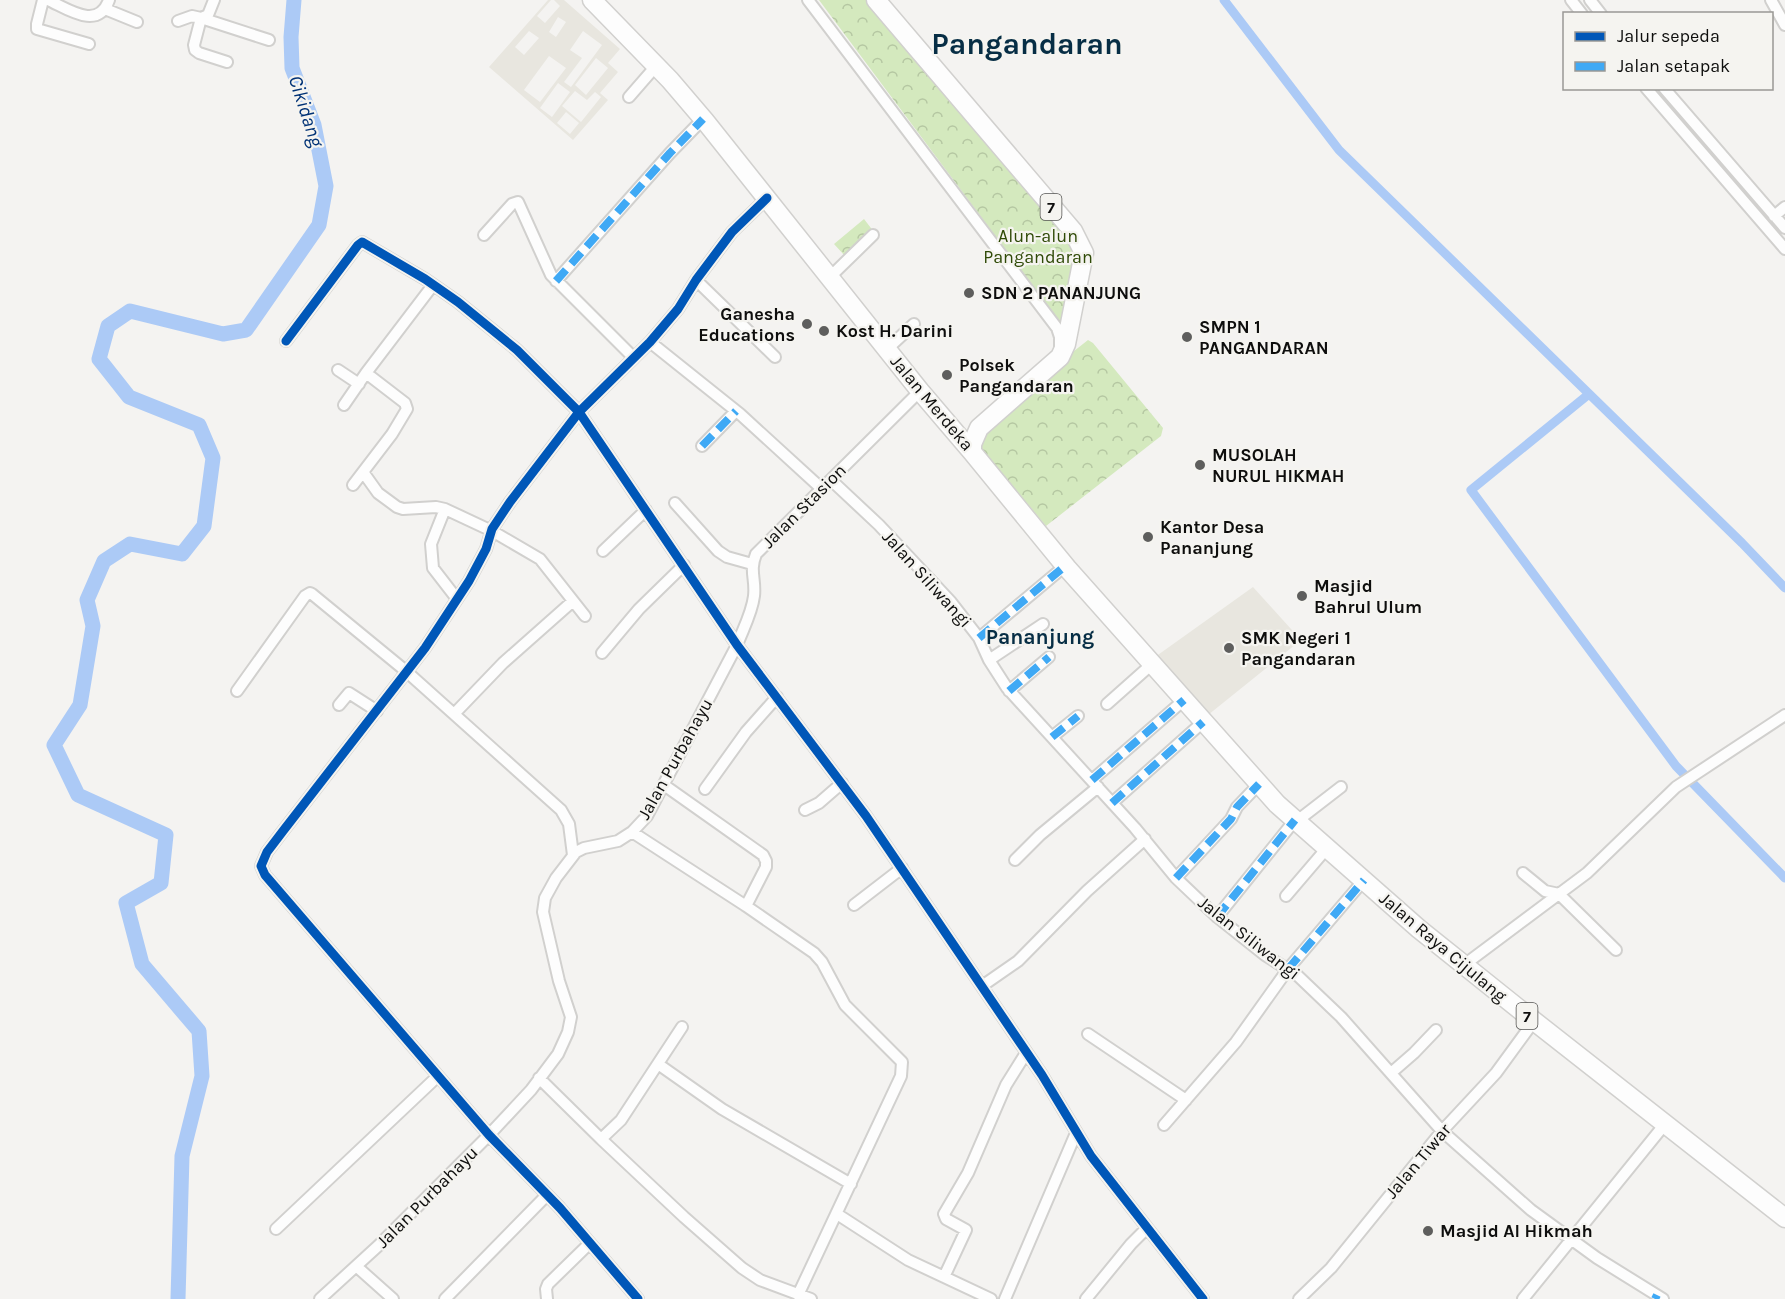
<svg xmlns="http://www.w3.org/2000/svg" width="1785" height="1299" viewBox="0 0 1785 1299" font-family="Karla,sans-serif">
<defs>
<pattern id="forest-crowns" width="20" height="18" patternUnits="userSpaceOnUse" patternTransform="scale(1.5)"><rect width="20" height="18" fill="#d4e9be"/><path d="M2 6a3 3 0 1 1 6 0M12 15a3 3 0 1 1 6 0" fill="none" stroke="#b5c7a2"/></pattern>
</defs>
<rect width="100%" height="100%" fill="#f4f3f1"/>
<!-- built -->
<path fill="#e8e6df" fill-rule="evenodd" d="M 548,0 L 551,0 L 537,16 L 545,23 L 560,6 L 554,0 L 564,0 L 620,49 L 608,63 L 618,72 L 600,93 L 608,100 L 573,140 L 489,67 ZM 558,17 L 566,22 L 556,37 L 549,32 ZM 529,31 L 539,38 L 524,55 L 515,47 ZM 583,31 L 602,45 L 571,87 L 564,82 L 582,58 L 570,50 ZM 549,56 L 566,68 L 540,102 L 524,90 ZM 596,58 L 608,68 L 586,95 L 575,85 ZM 558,83 L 570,92 L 552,117 L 540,108 ZM 575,91 L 587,100 L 595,92 L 601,97 L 581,122 L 562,106 ZM 566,112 L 579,123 L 570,134 L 557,123 Z
M 1253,587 L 1301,640 L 1208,715 L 1155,657 Z"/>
<!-- forest -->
<path fill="url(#forest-crowns)" d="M 819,0 L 866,0 L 1070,240 C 1078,266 1067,298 1061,324 Z
M 864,219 L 874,232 L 845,256 L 834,244 Z
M 1088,340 L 1093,343 L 1163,428 L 1161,436 L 1046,526 L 979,446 L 981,432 L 1045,374 Z"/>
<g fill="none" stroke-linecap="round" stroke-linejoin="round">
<!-- canal -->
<path stroke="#accaf6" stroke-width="9" d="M 1224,0 L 1339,150 L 1742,543 L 1785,588
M 1589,394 L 1471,490 L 1676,766 L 1785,878"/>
<!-- river -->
<path stroke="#accaf6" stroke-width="15" d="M 178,1299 L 182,1156 L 202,1076 L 199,1031 L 142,964 L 126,903 L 161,883 L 166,835 L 78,795 L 54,745 L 80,705 L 93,626 L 87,600 L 104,561 L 130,544 L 182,554 L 204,526 L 213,458 L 199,425 L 129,397 L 99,359 L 108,326 L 130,311 L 223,334 L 246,330 L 319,225 L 326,186 L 314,125 L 292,68 L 291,37 L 294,0"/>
<!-- street casing -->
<g stroke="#d1d0ce" stroke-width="14">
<path id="street" d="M 43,0 L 37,24 L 37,29 L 89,44
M 48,0 C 68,9 98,31 109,0
M 808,0 L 1057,328 L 1060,337 L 1060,347
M 1571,0 L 1582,14
M 1590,0 L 1601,14
M 1771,0 L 1785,25
M 105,9 L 137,22
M 178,21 L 192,16 L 201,18 L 208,15 L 214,0
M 227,62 L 199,53 L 195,50 L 194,45 L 201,18 L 269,40
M 1646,88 L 1785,249
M 1664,88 L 1785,228
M 629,97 L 656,66
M 1774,216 L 1785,207
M 484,235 L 512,204 L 518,202 L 551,275 L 634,358
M 830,277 L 873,235
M 696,280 L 775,357
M 556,281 L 670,153 L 703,119
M 286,341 L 358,245 L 362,242 L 425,279 L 458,302 L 517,350 L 579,412 L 737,645 L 866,816 L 1042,1075 L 1091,1156 L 1203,1299
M 650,342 L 740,414 L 822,489
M 887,349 L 914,324
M 338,370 L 359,384
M 344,405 L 366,373
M 702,446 L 736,411
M 363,472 L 378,493 L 397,507 L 403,509 L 436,507 L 445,509 L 492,531 L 540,559 L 585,616
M 831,480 L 879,525 L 951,602 L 979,638 L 989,660 L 1007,688 L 1135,828 L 1176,878 L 1216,916 L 1265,955 L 1298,976 L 1341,1017 L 1442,1131 L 1531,1210 L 1597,1258 L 1663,1299
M 353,485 L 392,434 L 407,409 L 405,403 L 366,373 L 433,285
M 675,503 L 718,551 L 727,557 L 752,564
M 445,509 L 431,544 L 433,568 L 457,599
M 603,551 L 646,510
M 979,638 L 1065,566
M 602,653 L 639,609 L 684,565
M 989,660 L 1043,624
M 237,691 L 305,596 L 310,593 L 312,594 L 407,672 L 561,810 L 569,824 L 573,855
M 1009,691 L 1049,657
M 1107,704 L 1152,664
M 339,705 L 349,693 L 377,711
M 454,714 L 503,663 L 573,601
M 1052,737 L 1078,716
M 1092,780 L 1184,700
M 664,785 L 763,855 L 766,861 L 766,867 L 746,906
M 705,789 L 746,732 L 777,697
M 1112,803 L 1203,722
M 805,810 L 819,803 L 842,783
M 1297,821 L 1341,787
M 632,832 L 746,906 L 814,953 L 822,962 L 845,1005 L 902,1062 L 901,1076 L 798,1295
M 1015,860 L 1040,835 L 1098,787
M 1523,873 L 1545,891 L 1559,894 L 1616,950
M 1176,878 L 1231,819 L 1237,807 L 1259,784
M 1286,896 L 1327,848
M 854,905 L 902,868
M 1217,917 L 1295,820
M 1464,965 L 1587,873 L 1676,787 L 1785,715
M 982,986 L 1018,961 L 1087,891 L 1145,839
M 1088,1034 L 1186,1100
M 658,1064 L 722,1109 L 851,1184
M 1391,1073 L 1414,1053 L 1436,1030
M 539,1078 L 601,1139 L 684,1217 L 742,1268 L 760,1280 L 811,1299
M 1164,1125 L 1236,1042 L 1288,969 L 1364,880
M 601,1139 L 621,1120 L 682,1027
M 837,1214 L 908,1260 L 991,1299
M 276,1229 L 438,1076
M 356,1266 L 393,1299
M 944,1277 L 966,1230 L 946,1219 L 944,1214 L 968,1173 L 1006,1085 L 1026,1053
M 320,1299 L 378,1246 L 489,1135 L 531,1090 L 558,1054 L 568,1032 L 571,1017 L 559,981 L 543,912 L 545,898 L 556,878 L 576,852 L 584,848 L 618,841 L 632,832 L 647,816 L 737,645 C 743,629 752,613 754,596 C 756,579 749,571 756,554 L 920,391
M 445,1299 L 547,1195
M 547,1299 L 546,1289 L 548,1284 L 590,1243
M 638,1299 L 560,1208 L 489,1135 L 265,875 L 261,866 L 267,852 L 283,831 L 425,648 L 469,581 L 486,549 L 492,529 L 510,502 L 579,412 L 650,342 L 678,309 L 696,280 L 732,232 L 767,198
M 1005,1299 L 1076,1133
M 1086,1299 L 1131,1244 L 1147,1228
M 1299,1299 L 1331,1268 L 1442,1131 L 1496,1073 L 1534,1021
M 1523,1299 L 1665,1124"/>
</g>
<!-- highway casing -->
<g stroke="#d1d0ce" stroke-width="21">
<path id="highway" d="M 592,0 L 670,80 L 705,121 L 920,391 L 972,452 L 1067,568 L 1277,804 L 1419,929 L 1534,1021 L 1785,1218
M 876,0 L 1073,231 L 1084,253 L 1066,344 L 1060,357 L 979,428 L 972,444 L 972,452"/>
</g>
<!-- street -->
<use href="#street" stroke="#fdfdfd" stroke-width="10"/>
<!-- highway -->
<use href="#highway" stroke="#fdfdfd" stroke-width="18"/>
<!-- quiet -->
<path stroke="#3fa9f5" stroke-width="8" stroke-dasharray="15 8" stroke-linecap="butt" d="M 556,281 L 670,153 L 703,119
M 702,446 L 736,411
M 979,638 L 1065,566
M 1009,691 L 1049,657
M 1052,737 L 1078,716
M 1092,780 L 1184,700
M 1112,803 L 1203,722
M 1176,878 L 1231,819 L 1237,807 L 1259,784
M 1217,917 L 1295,820
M 1288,969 L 1364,880
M 1655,1299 L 1657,1295"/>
<!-- cycleway casing -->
<g stroke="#f5f4f0" stroke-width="13">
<path id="cycleway" d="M 286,341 L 358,245 L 362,242 L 425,279 L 458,302 L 517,350 L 579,412 L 737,645 L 866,816 L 1042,1075 L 1091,1156 L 1203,1299
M 638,1299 L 560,1208 L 489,1135 L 265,875 L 261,866 L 267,852 L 283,831 L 425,648 L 469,581 L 486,549 L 492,529 L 510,502 L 579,412 L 650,342 L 678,309 L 696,280 L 732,232 L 767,198"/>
</g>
<!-- cycleway -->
<use href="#cycleway" stroke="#0057b8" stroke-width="9"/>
</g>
<!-- markers -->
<g fill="#5e5e5d" stroke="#f5f4f0" stroke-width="2">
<circle cx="969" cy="293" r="6"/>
<circle cx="807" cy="324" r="6"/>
<circle cx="824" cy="331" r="6"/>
<circle cx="1187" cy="337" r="6"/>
<circle cx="947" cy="375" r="6"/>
<circle cx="1200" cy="465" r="6"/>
<circle cx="1148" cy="537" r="6"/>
<circle cx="1302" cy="596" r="6"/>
<circle cx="1229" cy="648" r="6"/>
<circle cx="1428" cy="1231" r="6"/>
</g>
<g text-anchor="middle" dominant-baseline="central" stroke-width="4.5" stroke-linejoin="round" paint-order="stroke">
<!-- shield labels -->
<g fill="#f5f4f0" stroke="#535351" stroke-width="1.5">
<rect x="1040.5" y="194" width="21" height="26" rx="4.5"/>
<rect x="1516.5" y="1003" width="21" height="26" rx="4.5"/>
</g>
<g font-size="16" font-weight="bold" fill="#0e0e0d">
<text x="1051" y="207">7</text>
<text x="1527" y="1016">7</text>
</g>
<!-- park labels -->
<g font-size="18" fill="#2f4a07" stroke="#f5f4f0">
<text x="1038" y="236">Alun-alun<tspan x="1038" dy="21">Pangandaran</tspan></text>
</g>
<!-- poi labels -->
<g font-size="18" font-weight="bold" fill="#0e0e0d" stroke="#f5f4f0" text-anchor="start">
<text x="981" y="293">SDN 2 PANANJUNG</text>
<text x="795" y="314" text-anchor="end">Ganesha<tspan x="795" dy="21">Educations</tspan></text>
<text x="1199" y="327">SMPN 1<tspan x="1199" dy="21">PANGANDARAN</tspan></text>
<text x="836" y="331">Kost H. Darini</text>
<text x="959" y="365">Polsek<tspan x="959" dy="21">Pangandaran</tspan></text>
<text x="1212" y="455">MUSOLAH<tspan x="1212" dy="21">NURUL HIKMAH</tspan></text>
<text x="1160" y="527">Kantor Desa<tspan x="1160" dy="21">Pananjung</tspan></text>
<text x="1314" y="586">Masjid<tspan x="1314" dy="21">Bahrul Ulum</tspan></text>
<text x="1241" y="638">SMK Negeri 1<tspan x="1241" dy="21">Pangandaran</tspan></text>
<text x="1440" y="1231">Masjid Al Hikmah</text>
</g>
<!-- street labels -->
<g font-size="18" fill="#0e0e0d" stroke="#f5f4f0">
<text transform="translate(932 403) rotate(50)">Jalan Merdeka</text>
<text transform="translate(804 506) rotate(-45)">Jalan Stasion</text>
<text transform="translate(927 579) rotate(48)">Jalan Siliwangi</text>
<text transform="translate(675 759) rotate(-61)">Jalan Purbahayu</text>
<text transform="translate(1249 938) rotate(38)">Jalan Siliwangi</text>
<text transform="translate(1443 947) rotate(40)">Jalan Raya Cijulang</text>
<text transform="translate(1418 1161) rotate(-50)">Jalan Tiwar</text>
<text transform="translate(427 1197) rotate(-45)">Jalan Purbahayu</text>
</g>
<!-- water labels -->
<g font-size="20" font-style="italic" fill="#003276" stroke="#f5f4f0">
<text transform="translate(306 111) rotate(72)">Cikidang</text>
</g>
<!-- quarter labels -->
<g font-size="21" font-weight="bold" fill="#072e45" stroke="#f5f4f0">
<text x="1040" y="637">Pananjung</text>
</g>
<!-- town labels -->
<g font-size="30" font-weight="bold" fill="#072e45" stroke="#f5f4f0">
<text x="1027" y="44">Pangandaran</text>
</g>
</g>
<!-- legend -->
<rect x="1563" y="12" width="210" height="78" fill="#f5f4f0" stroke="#999895" stroke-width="1.5"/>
<rect x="1575" y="32" width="30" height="9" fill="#0057b8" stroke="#999895" stroke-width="1.5"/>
<text x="1617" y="42" font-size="18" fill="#0e0e0d">Jalur sepeda</text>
<rect x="1575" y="62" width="30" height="9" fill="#3fa9f5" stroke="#999895" stroke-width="1.5"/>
<text x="1617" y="72" font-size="18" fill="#0e0e0d">Jalan setapak</text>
</svg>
